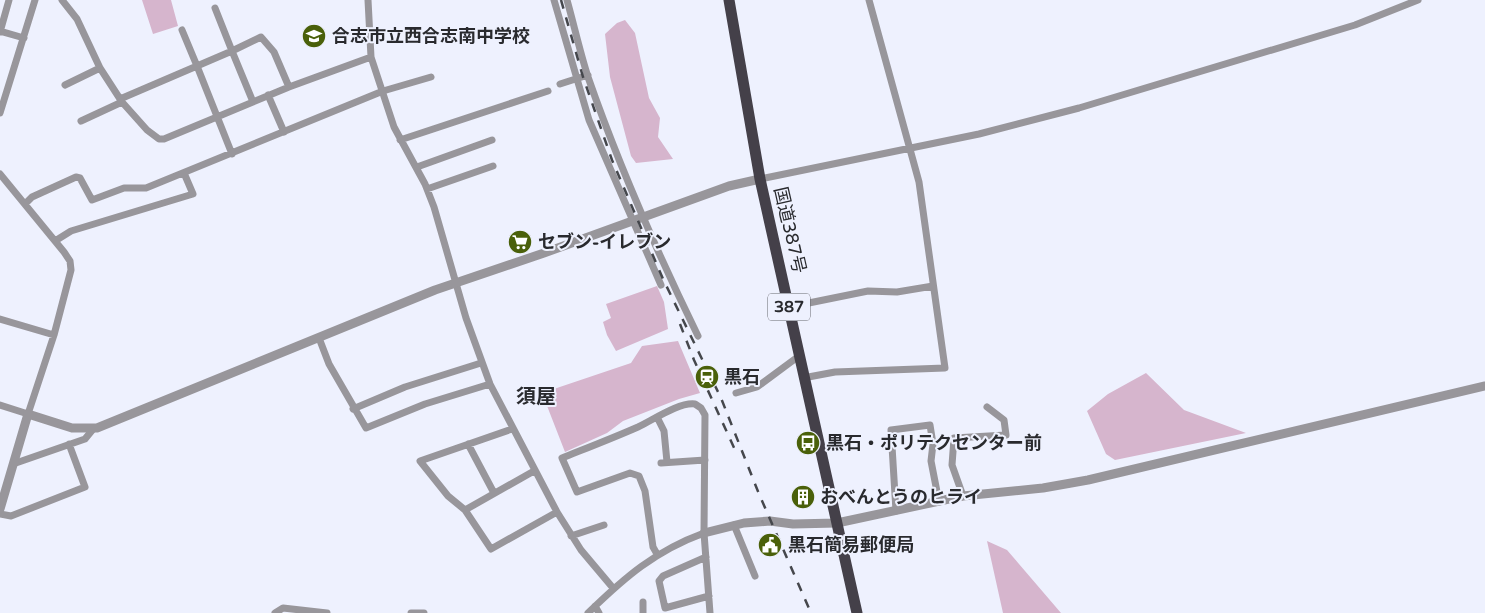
<svg xmlns="http://www.w3.org/2000/svg" width="1485" height="613" viewBox="0 0 1485 613" font-family="'Varela Round','Noto Sans JP',sans-serif">
<rect width="100%" height="100%" fill="#eef1fe"/>
<!-- forest -->
<path fill="#d6b5cd" d="M 142,0 L 171,0 L 178,26 L 153,34 Z
M 625,20 L 635,33 L 649,98 L 660,118 L 658,137 L 673,159 L 636,163 L 631,156 L 610,77 L 605,34 L 617,23 Z
M 657,286 L 664,302 L 668,329 L 616,351 L 607,335 L 603,322 L 611,318 L 606,304 Z
M 678,341 L 700,393 L 679,399 L 623,421 L 607,433 L 565,452 L 542,393 L 631,363 L 642,346 Z
M 1146,373 L 1184,410 L 1246,433 L 1115,460 L 1106,454 L 1087,411 L 1108,394 Z
M 987,541 L 1007,550 L 1061,613 L 1003,613 Z"/>
<g fill="none" stroke-linecap="round" stroke-linejoin="round">
<!-- minor -->
<path stroke="#98969b" stroke-width="7" d="M 62,0 L 77,19 L 100,68 L 122,102 L 147,130 L 159,139 L 164,139 L 289,87 L 371,57
M 368,0 L 371,57 L 394,127 L 425,184 L 434,207 L 466,318 L 490,384 L 557,512 L 581,550 L 613,588
M 554,0 L 589,120 L 661,285
M 567,0 C 574,25 580,52 588,77 C 619,166 657,252 698,336
M 215,8 L 232,51 L 261,37 L 274,52 L 289,87
M 182,30 L 197,66 L 232,51 L 253,102
M 0,31 L 24,38
M 0,32 L 9,0
M 560,84 L 588,75
M 65,85 L 100,68
M 268,95 L 284,132
M 120,99 L 197,66 L 232,154
M 0,113 L 35,0
M 81,121 L 122,102
M 400,140 L 548,91
M 417,167 L 492,140
M 0,174 L 64,252 L 70,261 L 71,270 L 54,335 L 28,414 L 0,405
M 760,179 L 979,134 L 1079,108 L 1355,25 L 1418,0
M 427,189 L 493,166
M 25,204 L 32,197 L 76,177 L 80,178 L 92,200 L 124,188 L 146,188 L 383,91 L 431,77
M 55,241 L 71,231 L 193,194 L 184,173
M 789,307 L 868,291 L 897,292 L 933,286
M 0,319 L 54,335
M 319,338 L 329,364 L 366,428 L 425,404 L 490,384
M 803,378 L 835,372 L 945,368 L 919,182 L 869,0
M 736,393 L 757,387 L 799,356
M 353,409 L 405,387 L 481,363
M 657,417 L 664,431 L 667,462
M 512,429 L 420,461 L 448,496 L 465,510 L 491,549 L 557,512
M 468,444 L 494,493
M 661,463 L 705,460
M 13,464 L 85,439 L 94,428
M 963,496 L 952,465 L 954,438 L 1006,435 L 1004,420 L 987,407
M 465,510 L 534,471
M 896,511 L 891,430 L 930,425 L 933,444 L 931,461 L 939,502
M 0,514 L 11,516 L 85,487 L 69,444
M 734,525 L 755,576
M 571,536 L 604,525
M 657,554 L 653,547 L 645,491 L 639,476 L 630,473 L 577,492 L 562,458 C 587,448 613,438 638,427 C 653,420 679,402 695,404 L 701,408 L 705,415 L 704,533 L 710,613
M 706,557 L 663,576 L 659,581 L 665,608 L 709,596
M 643,602 L 643,613
M 595,606 L 599,613
M 275,613 L 283,608 L 327,613
M 411,613 L 424,613
M 588,613 C 625,577 655,551 704,533"/>
<!-- tertiary -->
<path stroke="#98969b" stroke-width="9" d="M 0,509 L 28,414 L 72,428 L 97,428 L 435,290 L 544,253 L 729,186 L 760,179
M 704,533 L 744,523 L 770,521 L 793,524 L 837,523 L 963,496 L 1043,488 L 1088,480 L 1485,386"/>
<!-- trunk -->
<path stroke="#444049" stroke-width="11" d="M 729,0 L 760,179 L 857,613"/>
<!-- rail -->
<path stroke="#45474c" stroke-width="2.5" stroke-dasharray="9 9" stroke-linecap="butt" d="M 561,0 L 583,77 L 612,160 L 663,279 L 721,398 L 759,494 L 811,613
M 680,324 L 694,360 L 736,452"/>
</g>
<!-- icons -->
<defs>
<g id="school-disc" transform="scale(1.25)"><circle r="9.5" fill="#4a600a" stroke="#eef1fe"/><path d="M0-5L7-2L0 1L-7-2ZM-4 1L0 2.5L4 1V4Q0 6-4 4Z" fill="#fff"/></g>
<g id="supermarket-disc" transform="scale(1.25)"><circle r="9.5" fill="#4a600a" stroke="#eef1fe"/><path d="M-6-5.5h2.5l.6 2H6L4.5 2H-2.5L-4.4-4H-6ZM-1.5 3.2a1.3 1.3 0 1 0 .1 0ZM3 3.2a1.3 1.3 0 1 0 .1 0Z" fill="#fff"/></g>
<g id="station-disc" transform="scale(1.25)"><circle r="9.5" fill="#4a600a" stroke="#eef1fe"/><path d="M-3-6H3Q5-6 5-4V2Q5 4 3 4L4.5 6H3L1.5 4h-3L-3 6H-4.5L-3 4Q-5 4-5 2V-4Q-5-6-3-6ZM-3.5-4v3h7v-3ZM-3.5 1v1.5H-2V1ZM2 1v1.5H3.5V1Z" fill="#fff"/></g>
<g id="bus-disc" transform="scale(1.25)"><circle r="9.5" fill="#4a600a" stroke="#eef1fe"/><path d="M-5-6H5V4H4V6H2V4H-2V6H-4V4H-5ZM-3.5-4V0h7V-4ZM-3.5 1.2v1.5H-2V1.2ZM2 1.2v1.5H3.5V1.2Z" fill="#fff"/></g>
<g id="building-disc" transform="scale(1.25)"><circle r="9.5" fill="#4a600a" stroke="#eef1fe"/><path d="M-4-6H4V6H1V3H-1V6H-4ZM-2.5-4.3h1.7v1.8h-1.7ZM.8-4.3h1.7v1.8H.8ZM-2.5-1h1.7V.8h-1.7ZM.8-1h1.7V.8H.8Z" fill="#fff"/></g>
<g id="civic-disc" transform="scale(1.25)"><circle r="9.5" fill="#4a600a" stroke="#eef1fe"/><path d="M-.6-6.5H3V-4.5H.6V-3L4-1V1h2V6H-6V1h2V-1L-.6-3ZM-1.2 2.5V6h2.4V2.5Z" fill="#fff"/></g>
</defs>
<g fill-rule="evenodd">
<use href="#school-disc" x="314" y="36"/>
<use href="#supermarket-disc" x="520" y="242"/>
<use href="#station-disc" x="707" y="377"/>
<use href="#bus-disc" x="808" y="443"/>
<use href="#building-disc" x="803" y="497"/>
<use href="#civic-disc" x="770" y="545"/>
</g>
<g text-anchor="middle" dominant-baseline="central" stroke-width="4" stroke-linejoin="round" paint-order="stroke">
<!-- shield labels -->
<rect fill="#eef1fe" stroke="#64666c" stroke-width="1" x="768" y="293.5" width="42" height="27" rx="4"/>
<g font-size="16" font-weight="bold" fill="#292a2e">
<text x="789" y="307">387</text>
</g>
<!-- poi labels -->
<g font-size="18" font-weight="bold" fill="#292a2e" stroke="#eef1fe" text-anchor="start">
<text x="332" y="36">合志市立西合志南中学校</text>
<text x="538" y="242">セブン-イレブン</text>
<text x="724" y="377">黒石</text>
<text x="826" y="443">黒石・ポリテクセンター前</text>
<text x="820" y="497">おべんとうのヒライ</text>
<text x="788" y="545">黒石簡易郵便局</text>
</g>
<!-- street labels -->
<g font-size="18" fill="#292a2e" stroke="#eef1fe">
<text transform="translate(790 230) rotate(77)">国道387号</text>
</g>
<!-- quarter labels -->
<g font-size="20" font-weight="bold" fill="#292a2e" stroke="#eef1fe">
<text x="536" y="397">須屋</text>
</g>
</g>
</svg>
